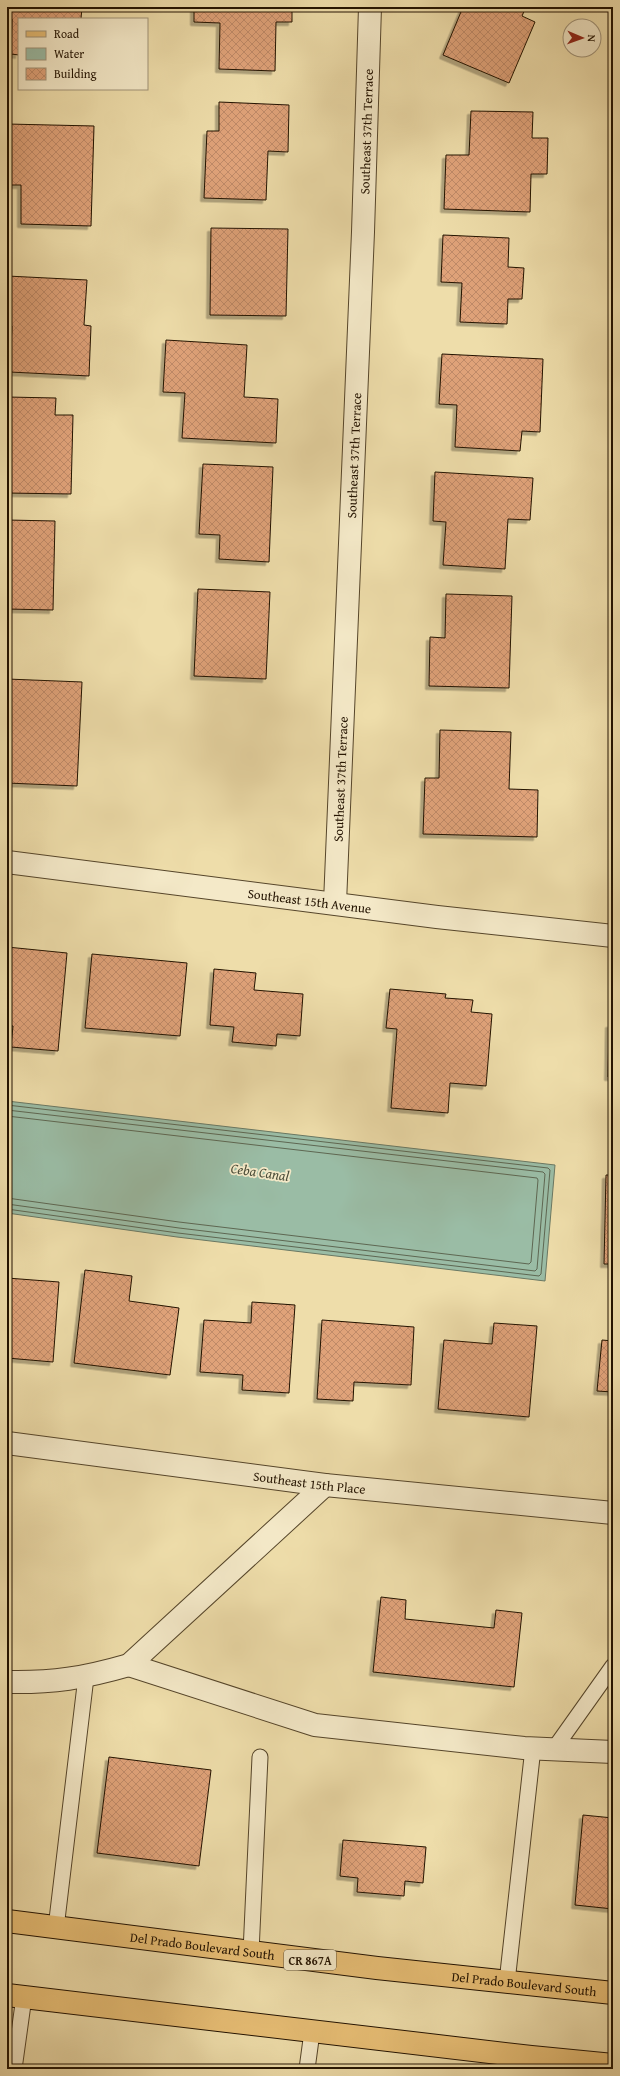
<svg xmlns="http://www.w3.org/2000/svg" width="620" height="2076" viewBox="0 0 620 2076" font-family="'Gentium Book Plus',serif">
<defs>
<pattern id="building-cross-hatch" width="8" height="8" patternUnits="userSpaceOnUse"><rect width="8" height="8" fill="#dfa279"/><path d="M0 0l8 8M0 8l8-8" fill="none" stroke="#bf8a67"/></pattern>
<filter id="shadow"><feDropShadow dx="-3.5" dy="3.5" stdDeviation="0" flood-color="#0004"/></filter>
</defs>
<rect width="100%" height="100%" fill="#eda"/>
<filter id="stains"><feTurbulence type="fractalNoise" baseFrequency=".005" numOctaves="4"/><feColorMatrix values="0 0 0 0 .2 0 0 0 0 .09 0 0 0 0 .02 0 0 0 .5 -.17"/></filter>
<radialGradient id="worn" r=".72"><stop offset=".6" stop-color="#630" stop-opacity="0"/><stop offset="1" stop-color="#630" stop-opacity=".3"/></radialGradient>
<!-- water -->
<path fill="#9abca5" stroke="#6a7863" d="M 7,1101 L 555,1165 L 545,1281 L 177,1237 L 7,1213 Z"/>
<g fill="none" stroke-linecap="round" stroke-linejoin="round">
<!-- shore -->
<path stroke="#5e6752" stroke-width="1" d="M 7,1105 L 548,1168 L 550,1170 L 541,1274 L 539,1276 L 178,1233 L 7,1209
M 7,1110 L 543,1172 L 545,1174 L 537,1269 L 535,1271 L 179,1228 L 7,1204
M 7,1116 L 537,1178 L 538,1180 L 531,1262 L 529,1264 L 179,1222 L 7,1198"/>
</g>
<!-- building -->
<path fill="url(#building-cross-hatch)" stroke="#221200" filter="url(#shadow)" d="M 7,7 L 82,7 L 81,19 L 19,19 L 19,55 L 11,54 L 12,19 L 7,19 Z
M 194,7 L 292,7 L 292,22 L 276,22 L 275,71 L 219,69 L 220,23 L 194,22 Z
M 463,7 L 526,7 L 522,16 L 535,22 L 509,83 L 443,55 Z
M 219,102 L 289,105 L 288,152 L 268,151 L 266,200 L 204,198 L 207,131 L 219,131 Z
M 471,111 L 533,112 L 532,138 L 548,138 L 547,174 L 531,174 L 530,212 L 444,209 L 446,155 L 469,155 Z
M 7,124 L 94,126 L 91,226 L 21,224 L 21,185 L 7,185 Z
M 211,228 L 288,229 L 286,316 L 210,315 Z
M 443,235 L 509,238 L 508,267 L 524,268 L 522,299 L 508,299 L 507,324 L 460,322 L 462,283 L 441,282 Z
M 7,276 L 87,280 L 84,325 L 91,326 L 89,376 L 10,372 L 12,326 L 7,325 Z
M 166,340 L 247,345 L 244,397 L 278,399 L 276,443 L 182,438 L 185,393 L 163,392 Z
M 442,354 L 543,359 L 540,432 L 522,431 L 520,451 L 455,447 L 457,405 L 439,404 Z
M 7,397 L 56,398 L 55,415 L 73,415 L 71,494 L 7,493 Z
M 203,464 L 273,467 L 269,562 L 219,559 L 220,535 L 199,534 Z
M 435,472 L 533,478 L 530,520 L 508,519 L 505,569 L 443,565 L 446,522 L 433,521 Z
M 7,520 L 55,521 L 53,610 L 7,609 Z
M 198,589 L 270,592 L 266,679 L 194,676 Z
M 446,594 L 512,596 L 509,688 L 429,686 L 430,637 L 445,638 Z
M 7,679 L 82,682 L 77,786 L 7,783 Z
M 440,730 L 511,732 L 509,789 L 538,790 L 537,837 L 423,834 L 425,778 L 439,778 Z
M 7,947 L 67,953 L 58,1051 L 11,1047 L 13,1026 L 7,1025 Z
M 92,954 L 187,963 L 180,1036 L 85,1028 Z
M 214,969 L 256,973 L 254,990 L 303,994 L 300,1036 L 277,1034 L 276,1046 L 232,1042 L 234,1027 L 210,1025 Z
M 390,989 L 446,994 L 445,998 L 473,1000 L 471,1012 L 492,1014 L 486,1086 L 450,1083 L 448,1113 L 391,1108 L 397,1029 L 386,1028 Z
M 609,1024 L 613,1024 L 613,1077 L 608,1077 Z
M 606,1175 L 613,1175 L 613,1264 L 604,1264 Z
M 85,1270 L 132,1276 L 129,1301 L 179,1308 L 170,1375 L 74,1363 Z
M 7,1278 L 59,1282 L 53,1362 L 7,1358 Z
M 252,1302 L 295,1305 L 289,1393 L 242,1390 L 243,1375 L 200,1372 L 204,1320 L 251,1323 Z
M 322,1320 L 414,1327 L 411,1385 L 354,1382 L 353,1401 L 317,1399 Z
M 494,1323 L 537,1326 L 529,1417 L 438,1409 L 444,1340 L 492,1344 Z
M 602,1340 L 613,1341 L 613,1392 L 597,1391 Z
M 381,1597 L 406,1600 L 405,1619 L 494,1628 L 496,1610 L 522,1613 L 514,1687 L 373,1672 Z
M 109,1757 L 211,1770 L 199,1866 L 97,1853 Z
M 583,1815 L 613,1818 L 613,1909 L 575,1905 Z
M 343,1840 L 426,1847 L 423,1883 L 405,1881 L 404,1896 L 357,1892 L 358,1878 L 340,1876 Z"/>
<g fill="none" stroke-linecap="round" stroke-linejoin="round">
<!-- service casing -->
<g stroke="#55452a" stroke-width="17">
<path id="service" d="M 554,1749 L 613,1666
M 56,1928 L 86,1677
M 251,1952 L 260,1757
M 507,1982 L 533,1748
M 14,2069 L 24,1997
M 307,2069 L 312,2032"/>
</g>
<!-- minor casing -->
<g stroke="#55452a" stroke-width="24">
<g id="minor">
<path id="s1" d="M 7,862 L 437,917 L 613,936"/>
<path id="s2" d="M 335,903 L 363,232 L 370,7"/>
<path id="s3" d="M 7,1443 L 325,1485 L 613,1513"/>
<path d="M 129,1665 L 315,1725 L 524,1748 L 613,1752"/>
<path d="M 7,1682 C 53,1683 84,1678 129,1665 L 325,1485"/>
</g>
</g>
<!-- primary casing -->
<g stroke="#221200" stroke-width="24">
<g id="primary">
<path id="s4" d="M 7,1921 L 377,1968 L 613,1993"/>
<path d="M 7,1995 L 531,2057 L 613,2065"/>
</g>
</g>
<!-- service -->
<use href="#service" stroke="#f4e9c8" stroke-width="15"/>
<!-- minor -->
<use href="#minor" stroke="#f4e9c8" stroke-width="22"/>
<!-- primary -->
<use href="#primary" stroke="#e7be75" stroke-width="22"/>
</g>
<g text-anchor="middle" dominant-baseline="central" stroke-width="3.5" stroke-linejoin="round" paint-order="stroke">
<!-- shield labels -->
<rect fill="#f4e9c8" stroke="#61523c" stroke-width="1" x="284" y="1950" width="52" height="20" rx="3"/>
<g font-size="12" font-weight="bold" fill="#221200">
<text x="310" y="1960">CR 867A</text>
</g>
<!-- street labels -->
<g font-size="13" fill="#221200" stroke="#f4e9c8">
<text stroke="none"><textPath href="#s2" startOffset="772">Southeast 37th Terrace</textPath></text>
<text stroke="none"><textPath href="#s2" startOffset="448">Southeast 37th Terrace</textPath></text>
<text stroke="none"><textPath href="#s2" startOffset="124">Southeast 37th Terrace</textPath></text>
<text stroke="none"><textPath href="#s1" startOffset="305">Southeast 15th Avenue</textPath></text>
<text stroke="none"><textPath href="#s3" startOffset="305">Southeast 15th Place</textPath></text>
<text stroke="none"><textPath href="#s4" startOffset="197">Del Prado Boulevard South</textPath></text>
<text stroke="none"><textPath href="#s4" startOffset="521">Del Prado Boulevard South</textPath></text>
</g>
<!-- water labels -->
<g font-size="14" font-style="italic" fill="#4c4e3a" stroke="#f4e9c8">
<text transform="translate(260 1172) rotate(8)">Ceba Canal</text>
</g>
</g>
<!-- margin -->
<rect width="620" height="2076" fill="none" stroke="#eda" stroke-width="24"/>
<rect x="8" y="8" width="604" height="2060" fill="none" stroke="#221200" stroke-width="2"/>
<rect x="12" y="12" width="596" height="2052" fill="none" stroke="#221200"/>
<!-- legend -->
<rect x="18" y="18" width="130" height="72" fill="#f4e9c8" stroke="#a09378"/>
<rect x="26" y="31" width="20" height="6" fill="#e7be75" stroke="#a09378"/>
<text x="54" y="38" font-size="12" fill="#221200">Road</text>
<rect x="26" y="48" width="20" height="12" fill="#9abca5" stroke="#a09378"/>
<text x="54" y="58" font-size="12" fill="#221200">Water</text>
<rect x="26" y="68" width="20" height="12" fill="url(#building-cross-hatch)" stroke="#a09378"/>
<text x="54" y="78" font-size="12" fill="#221200">Building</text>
<!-- north arrow -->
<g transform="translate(582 38) rotate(92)"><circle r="19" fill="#f4e9c8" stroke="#a09378"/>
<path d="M0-3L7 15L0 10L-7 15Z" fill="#8f2418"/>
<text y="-6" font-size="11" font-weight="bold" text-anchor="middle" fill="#221200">N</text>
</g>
<rect width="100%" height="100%" filter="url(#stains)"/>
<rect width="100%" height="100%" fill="url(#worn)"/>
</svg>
